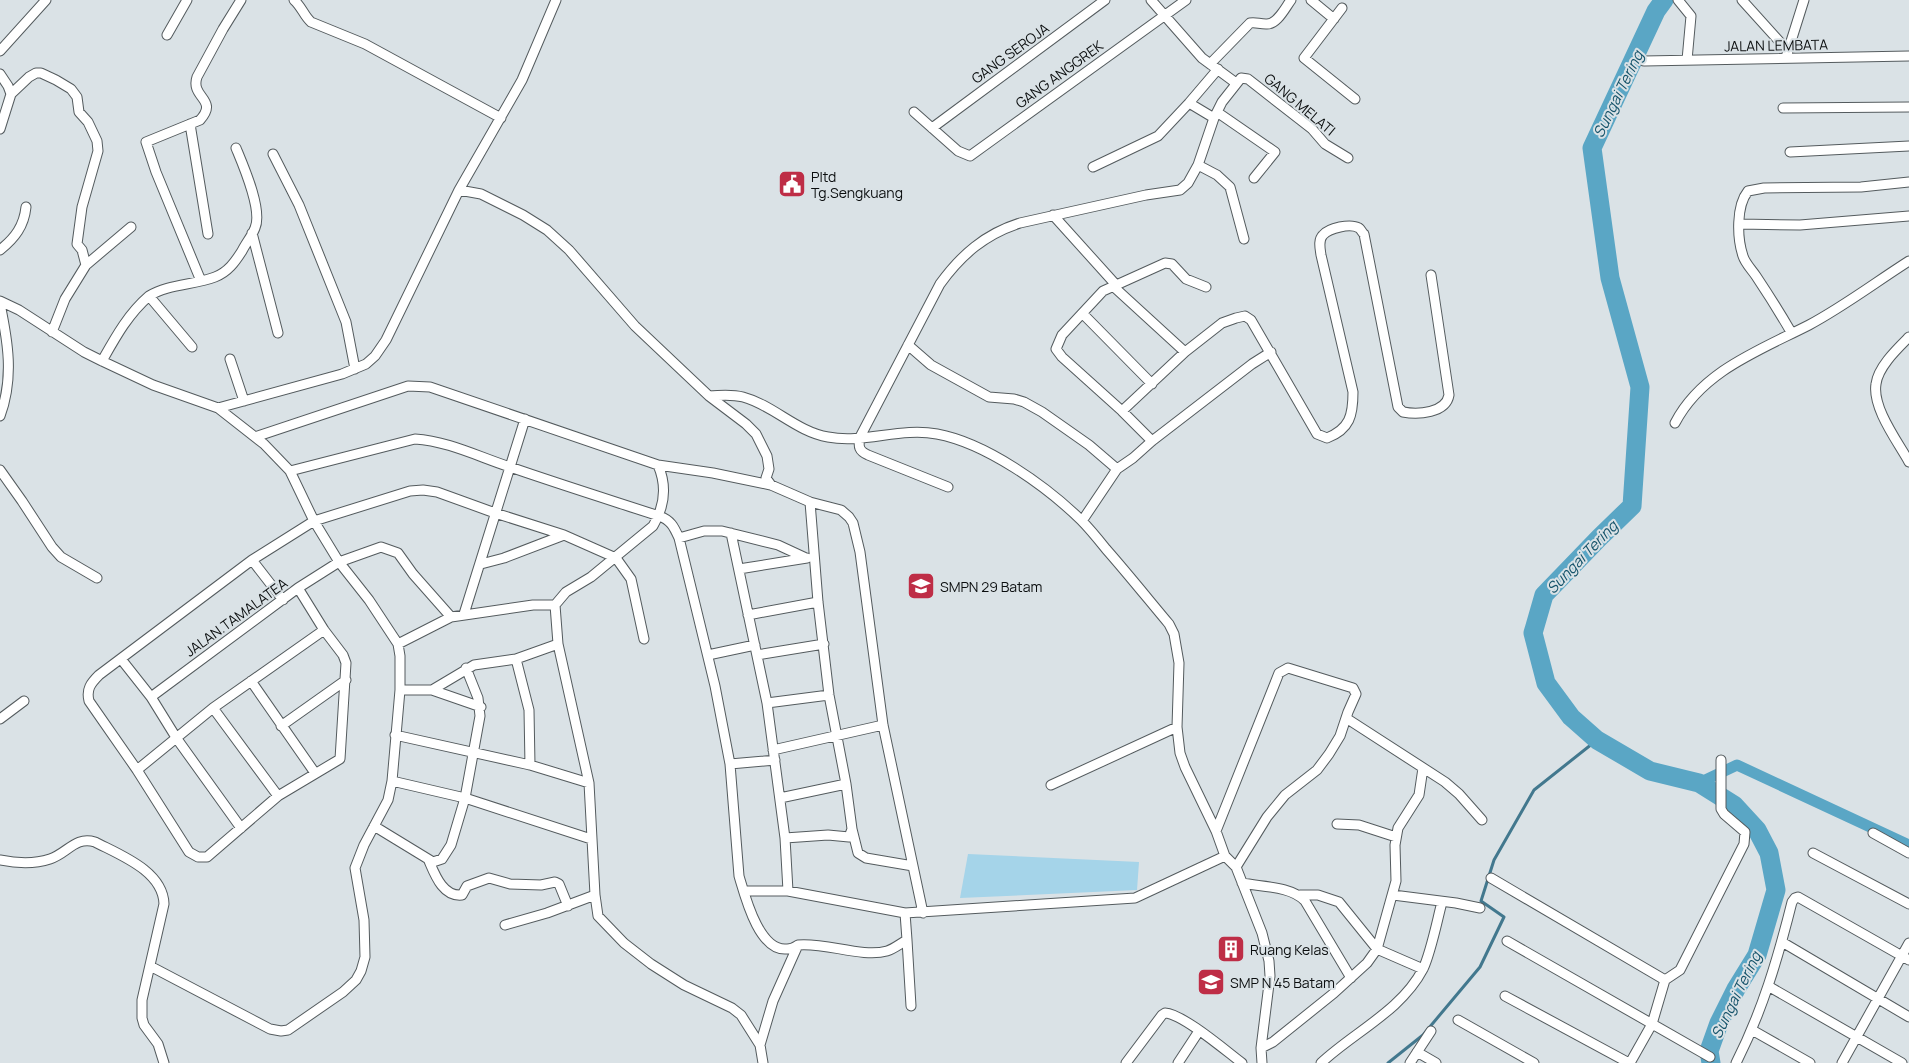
<svg xmlns="http://www.w3.org/2000/svg" width="1909" height="1063" viewBox="0 0 1909 1063" font-family="Manrope,sans-serif">
<rect width="100%" height="100%" fill="#dae2e6"/>
<!-- green -->
<path fill="#a5d4e9" d="M 968,854 L 1139,862 L 1137,890 L 960,898 Z"/>
<g fill="none" stroke-linecap="round" stroke-linejoin="round">
<!-- stream -->
<path stroke="#42788e" stroke-width="3" d="M 1388,1063 L 1423,1035 L 1480,967 L 1504,917 L 1481,901 L 1494,860 L 1534,790 L 1597,740"/>
<!-- canal -->
<path stroke="#5aa6c5" stroke-width="11" d="M 1699,783 L 1737,765 L 1909,845"/>
<!-- river -->
<path stroke="#5aa6c5" stroke-width="19" d="M 1664,0 L 1656,11 L 1592,148 L 1610,278 L 1640,387 L 1632,506 L 1599,538 L 1544,595 L 1533,633 L 1546,683 L 1571,717 L 1597,740 L 1650,771 L 1699,783 L 1734,805 L 1757,830 L 1769,853 L 1776,890 L 1757,955 L 1736,989 L 1719,1023 L 1709,1051 L 1711,1063"/>
<!-- minor casing -->
<g stroke="#545b5e" stroke-width="11">
<path id="minor" d="M 294,0 C 302,7 304,16 311,22 L 365,44 L 501,118
M 1151,0 L 1202,58 L 1236,83
M 1311,0 L 1334,19
M 1678,0 L 1691,16 L 1687,60
M 1742,0 L 1788,51
M 1342,8 L 1304,58 L 1355,99
M 167,35 L 187,0
M 0,51 L 46,0
M 1787,54 L 1804,0
M 1644,61 L 1909,56
M 1210,64 L 1250,23 C 1256,22 1259,24 1266,24 C 1277,25 1285,8 1291,0
M 0,74 L 8,86 L 11,94 L 0,129
M 11,94 L 29,77 L 36,73 L 41,73 L 56,80 L 71,89 L 77,97 L 79,112 L 88,122 L 97,141 L 98,151 L 82,207 L 77,244 L 82,250 L 86,265 L 65,299 L 52,332
M 1189,103 L 1214,118
M 1783,108 L 1909,107
M 914,112 L 958,151 L 970,156 L 1186,0
M 1217,112 L 1275,152 L 1254,178
M 190,124 L 208,234
M 932,128 L 1105,0
M 1790,152 L 1909,146
M 273,154 L 299,205 L 346,322 L 355,369
M 1198,165 L 1217,175 L 1230,187 L 1244,239
M 1093,167 L 1158,136 L 1189,103 L 1218,69
M 459,190 L 481,194 L 523,215 L 547,230 L 569,250 L 635,326 L 709,396 L 746,424 L 756,434 L 767,456 L 769,469 L 766,478 L 771,485
M 1053,215 L 1117,286
M 1740,224 L 1800,225 L 1909,216
M 252,233 L 278,333
M 0,250 C 15,238 24,226 26,207
M 86,265 L 131,227
M 201,281 L 156,172 L 146,142 L 200,120 C 219,99 190,98 197,77 L 223,29 L 241,0
M 1114,287 L 1185,352
M 149,296 C 168,284 195,285 215,277 C 228,272 235,262 242,251 C 246,243 252,236 255,228 C 263,210 243,165 236,148
M 0,301 L 19,310 L 84,352 L 102,361 L 153,385 L 218,408 L 264,444 L 290,471 L 314,521 L 339,562 L 369,600 L 398,644 L 400,656 L 400,690 L 392,781 L 388,800 L 364,845 L 355,868 L 364,920 L 365,957 L 361,971 L 356,980 L 343,992 L 288,1030 L 281,1031 L 270,1029 L 150,966
M 0,304 C 8,342 14,378 0,416
M 1083,314 L 1152,384
M 1791,332 C 1780,313 1768,294 1756,276 C 1752,270 1745,263 1743,256 C 1737,238 1736,206 1748,191 L 1764,188 L 1861,187 L 1909,182
M 1909,337 C 1897,349 1878,367 1876,384 C 1872,408 1898,442 1909,462
M 908,345 L 931,365 L 989,397 L 1014,399 L 1024,402 L 1042,412 L 1089,445 L 1117,469
M 230,359 L 244,401
M 102,361 C 115,338 128,314 149,296 L 192,347
M 709,396 C 720,395 732,394 743,397 C 773,405 797,432 828,437 C 864,444 900,427 937,434 C 986,443 1046,486 1081,520 C 1090,529 1098,539 1106,549 C 1128,574 1148,599 1169,624 L 1174,634 L 1179,663 L 1177,727 L 1180,753 L 1185,767 L 1216,831 L 1225,856 L 1236,867 L 1262,933 L 1269,961 L 1270,976 L 1261,1048 L 1262,1063
M 218,408 L 342,374 L 366,364 L 375,356 L 386,340 L 459,190 L 522,80 L 556,0
M 1122,411 L 1185,352 L 1222,323 L 1236,318 L 1245,316 L 1251,320 L 1317,434 L 1327,438 C 1350,429 1353,415 1353,392 L 1321,255 C 1320,248 1318,240 1323,235 C 1329,228 1350,223 1359,228 C 1361,229 1362,233 1364,234 L 1398,407 L 1403,412 C 1418,415 1446,413 1449,395 L 1431,275
M 1675,423 C 1702,371 1760,350 1809,325 C 1843,307 1876,282 1909,261
M 255,437 L 408,386 L 430,387 L 658,465 L 713,473 L 771,485 L 810,502 L 841,510 L 849,517 L 853,523 L 860,552 L 883,725 L 923,913
M 1152,441 L 1122,411 L 1062,357 L 1056,349 L 1062,335 L 1103,291 L 1165,263 L 1172,264 L 1186,279 L 1206,287
M 0,470 L 22,501 L 52,547 L 61,557 L 97,578
M 290,471 L 415,439 C 448,441 479,457 510,467 C 559,484 610,500 659,516 C 671,520 674,527 679,538 L 715,686 L 730,764 L 739,876 C 745,896 759,952 787,949 C 790,949 795,947 798,945
M 948,487 L 868,455 C 859,451 858,447 860,437 L 940,284 C 961,255 985,234 1020,223 L 1146,195 L 1180,190 L 1188,183 L 1198,165 L 1214,118 L 1222,102 L 1241,78 L 1248,79 L 1312,129 L 1325,144 L 1348,158
M 810,502 L 818,602 L 829,695 L 846,784 L 852,829 L 858,853 L 866,858 L 913,866
M 1082,521 L 1117,469 L 1133,458 L 1152,441 L 1252,364 L 1271,352
M 731,533 L 767,703 L 785,838 L 788,891
M 679,538 L 704,531 L 722,531 L 778,545 L 806,558
M 252,560 L 283,600
M 481,564 L 504,558 L 564,535
M 739,569 L 807,558
M 298,588 L 324,630 L 343,655 L 346,663 L 340,759 L 278,796 L 207,857 L 198,857 L 189,852 L 137,770 L 89,701 C 86,689 91,683 99,675 L 252,560 L 314,521 L 410,491 L 423,490 L 437,492 L 495,513 L 564,535 L 616,558 L 631,579 L 644,639
M 555,605 L 558,644 L 589,783 L 595,895 L 598,916 L 624,943 L 651,964 L 684,985 L 732,1008 L 741,1015 L 760,1045 L 763,1063
M 464,614 L 525,419
M 748,615 L 818,602
M 398,644 L 451,617 L 533,605 L 555,605 L 566,592 L 591,577 L 653,526 C 665,506 667,486 658,465
M 708,655 L 755,645
M 757,655 L 824,644
M 121,659 L 151,697 L 177,739 L 241,828
M 516,659 L 529,710 L 530,765
M 251,681 L 315,773
M 400,690 L 432,690 L 474,665 L 516,659 L 558,644
M 432,690 L 481,707
M 151,697 L 298,588 L 339,562 L 381,547 L 398,553 L 413,574 L 451,617
M 767,703 L 829,695
M 213,708 L 278,796
M 1346,718 L 1445,782 L 1459,794 L 1482,820
M 0,719 L 24,701
M 281,726 L 346,680
M 395,735 L 530,765 L 589,783
M 773,750 L 883,725
M 730,764 L 775,760
M 137,770 L 213,708 L 324,630
M 392,781 L 465,798 L 591,839
M 1051,785 L 1177,727
M 780,798 L 846,784
M 1337,824 L 1359,825 L 1396,837
M 374,826 L 433,862 L 442,859 L 451,845 L 465,798 L 480,716 L 478,698 L 466,668
M 1216,831 L 1279,673 L 1288,668 L 1353,688 L 1356,694 L 1348,712 L 1340,736 L 1329,754 L 1317,770 L 1285,795 L 1267,817 L 1236,867
M 1873,833 L 1909,853
M 785,838 L 828,835 L 849,837 L 852,829
M 1813,853 L 1909,904
M 0,860 C 15,863 35,864 50,859 C 68,853 75,836 95,842 C 120,855 163,871 164,904 L 142,1000 L 142,1018 L 144,1025 L 158,1044 L 164,1063
M 429,861 C 435,875 443,897 462,895 L 467,886 L 489,878 L 510,884 L 541,885 L 555,882 L 559,884 L 568,906
M 1491,878 L 1665,980
M 1242,883 C 1262,887 1291,886 1305,901 L 1351,978
M 744,891 L 788,891 L 905,913 L 1135,898 L 1225,856
M 1300,895 L 1318,895 L 1339,902 L 1377,949 L 1423,969
M 1393,895 L 1456,903 L 1480,908
M 505,925 L 547,913 L 595,895
M 907,940 L 911,1006
M 1507,941 L 1710,1057
M 1782,942 L 1909,1017
M 1768,986 L 1902,1063
M 1505,996 L 1629,1063
M 1458,1020 L 1534,1063
M 1752,1030 L 1810,1063
M 760,1045 L 773,1001 L 798,945 C 825,942 862,958 887,951 C 894,949 901,943 907,940 L 905,913
M 1261,1048 L 1273,1042 L 1334,993 L 1367,963 L 1377,949 L 1396,881 L 1395,845 L 1398,828 L 1419,795 L 1423,768
M 1417,1052 L 1436,1063
M 1126,1063 L 1162,1015 L 1165,1013 C 1183,1014 1226,1051 1242,1063
M 1178,1063 L 1199,1031
M 1321,1063 C 1354,1032 1401,1011 1423,969 C 1431,952 1437,921 1442,902
M 1410,1063 L 1431,1031
M 1630,1063 L 1652,1024 L 1665,980 L 1680,970 L 1744,844 L 1745,832 L 1724,814 L 1721,809 L 1721,760
M 1736,1063 C 1762,1012 1778,958 1792,902 L 1795,898 L 1798,897 L 1909,960
M 1842,1063 L 1909,943"/>
</g>
<!-- minor -->
<use href="#minor" stroke="#fff" stroke-width="9"/>
</g>
<!-- icons -->
<defs>
<g id="civic-square" transform="scale(1.4375)"><rect x="-9" y="-9" width="18" height="18" rx="4" fill="#be2d46" stroke="#dae2e6"/><path d="M-.6-6.5H3V-4.5H.6V-3L4-1V1h2V6H-6V1h2V-1L-.6-3ZM-1.2 2.5V6h2.4V2.5Z" fill="#fff"/></g>
<g id="school-square" transform="scale(1.4375)"><rect x="-9" y="-9" width="18" height="18" rx="4" fill="#be2d46" stroke="#dae2e6"/><path d="M0-5L7-2L0 1L-7-2ZM-4 1L0 2.5L4 1V4Q0 6-4 4Z" fill="#fff"/></g>
<g id="building-square" transform="scale(1.4375)"><rect x="-9" y="-9" width="18" height="18" rx="4" fill="#be2d46" stroke="#dae2e6"/><path d="M-4-6H4V6H1V3H-1V6H-4ZM-2.5-4.3h1.7v1.8h-1.7ZM.8-4.3h1.7v1.8H.8ZM-2.5-1h1.7V.8h-1.7ZM.8-1h1.7V.8H.8Z" fill="#fff"/></g>
</defs>
<g fill-rule="evenodd">
<use href="#civic-square" x="792" y="184"/>
<use href="#school-square" x="921" y="586"/>
<use href="#building-square" x="1231" y="949"/>
<use href="#school-square" x="1211" y="982"/>
</g>
<g text-anchor="middle" dominant-baseline="central" stroke-width="4" stroke-linejoin="round" paint-order="stroke">
<!-- street labels -->
<g font-size="14" fill="#0b0e0f" stroke="#dae2e6">
<text transform="translate(1776 45) rotate(-1)">JALAN LEMBATA</text>
<text transform="translate(1010 53) rotate(-36)">GANG SEROJA</text>
<text transform="translate(1059 74) rotate(-36)">GANG ANGGREK</text>
<text transform="translate(1300 104) rotate(40)">GANG MELATI</text>
<text transform="translate(236 617) rotate(-36)">JALAN.TAMALATEA</text>
</g>
<!-- poi labels -->
<g font-size="14" fill="#0b0e0f" stroke="#dae2e6" text-anchor="start">
<text x="811" y="176">Pltd<tspan x="811" dy="16">Tg.Sengkuang</tspan></text>
<text x="940" y="586">SMPN 29 Batam</text>
<text x="1250" y="949">Ruang Kelas</text>
<text x="1230" y="982">SMP N 45 Batam</text>
</g>
<!-- water labels -->
<g font-size="15" font-style="italic" fill="#15536a" stroke="#dae2e6">
<text transform="translate(1618 94) rotate(-64)">Sungai Tering</text>
<text transform="translate(1582 557) rotate(-46)">Sungai Tering</text>
<text transform="translate(1736 995) rotate(-64)">Sungai Tering</text>
</g>
</g>
</svg>
